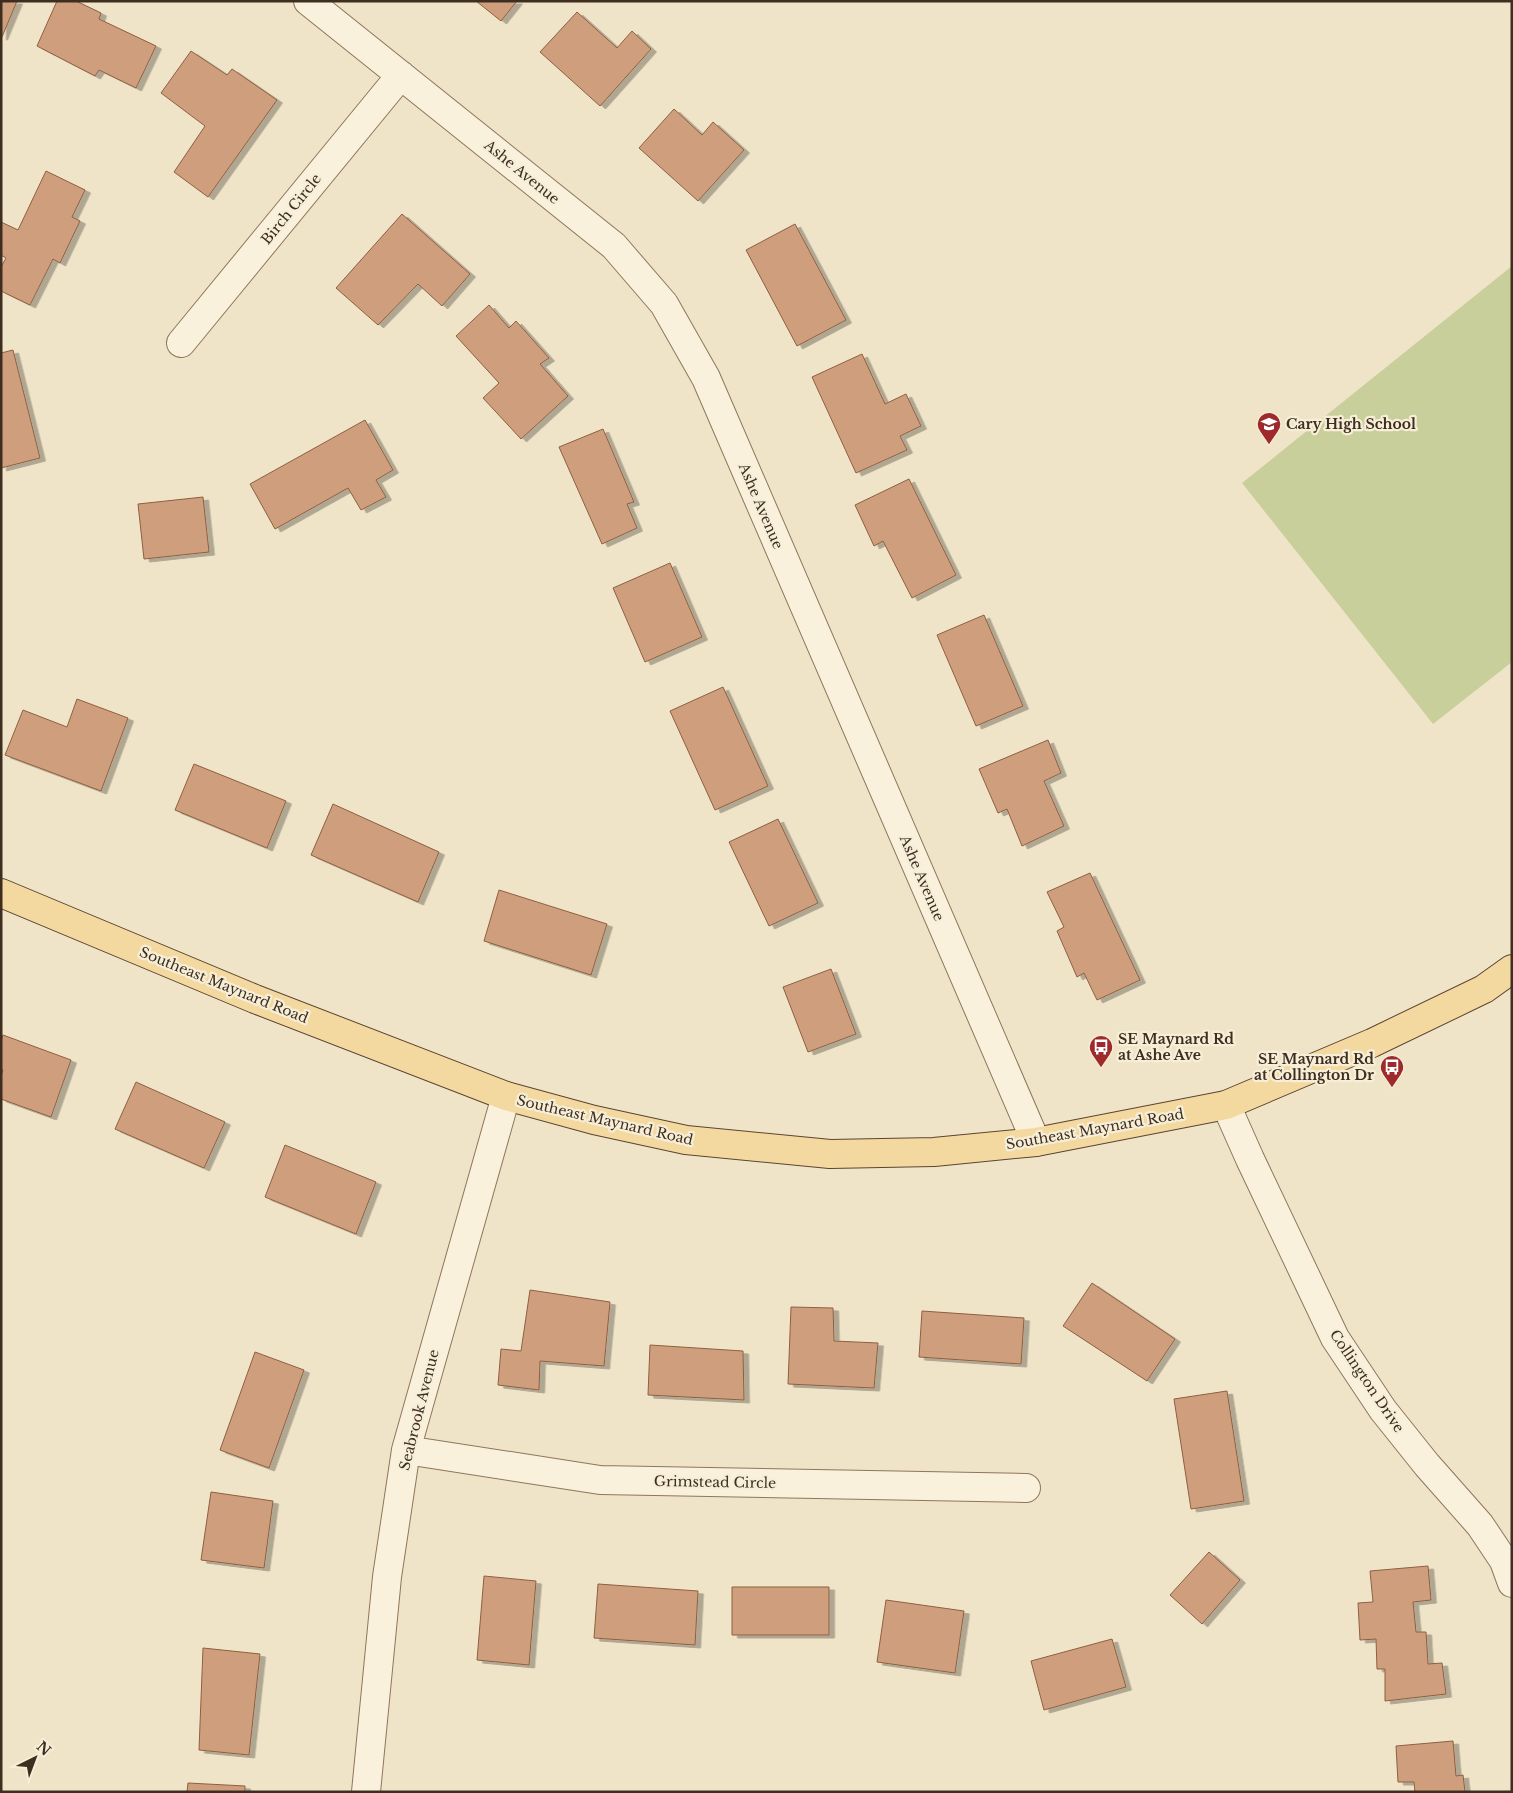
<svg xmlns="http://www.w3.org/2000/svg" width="1513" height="1793" viewBox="0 0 1513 1793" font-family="'Libre Baskerville',serif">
<defs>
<filter id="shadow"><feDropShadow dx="5.5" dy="3" stdDeviation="0" flood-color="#0004"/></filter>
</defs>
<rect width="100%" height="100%" fill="#f0e4c8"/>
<!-- pitch -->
<path fill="#c9cf9b" d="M 1512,266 L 1512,662 L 1433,724 L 1242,483 Z"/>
<!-- building -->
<path fill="#cf9f7d" stroke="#8d5f41" filter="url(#shadow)" d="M 1,1 L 17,1 L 2,37 L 1,37 Z
M 57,1 L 76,1 L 101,13 L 99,19 L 156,46 L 136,88 L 99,70 L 95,76 L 37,46 Z
M 476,1 L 517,1 L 501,21 Z
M 577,12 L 617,48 L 632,31 L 651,49 L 600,106 L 540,52 Z
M 191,51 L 227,75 L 232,69 L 277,100 L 208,197 L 174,172 L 205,126 L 161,93 Z
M 674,109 L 702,135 L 713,122 L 744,150 L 698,201 L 639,148 Z
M 46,171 L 85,190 L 72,217 L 80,221 L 60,263 L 53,259 L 30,305 L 1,291 L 1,267 L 6,258 L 1,255 L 1,222 L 18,230 Z
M 402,214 L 470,274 L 442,306 L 418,284 L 378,325 L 336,288 Z
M 795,224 L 846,320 L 797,346 L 746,250 Z
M 489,305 L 509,328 L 516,321 L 549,358 L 540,364 L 568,396 L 521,439 L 483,398 L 499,383 L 456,336 Z
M 13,350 L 40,458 L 1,468 L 1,353 Z
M 862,354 L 885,404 L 906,394 L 921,426 L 900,436 L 907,450 L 856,473 L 812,377 Z
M 365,420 L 393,470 L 376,480 L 386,497 L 361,510 L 348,488 L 275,529 L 250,484 Z
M 603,429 L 634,502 L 627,504 L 637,528 L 602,544 L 559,447 Z
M 909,479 L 956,575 L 912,598 L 883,541 L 874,546 L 855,505 Z
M 203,497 L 209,552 L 144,559 L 138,504 Z
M 670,563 L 702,637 L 645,662 L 613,588 Z
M 984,615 L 1023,706 L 976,726 L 937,635 Z
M 723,687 L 768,786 L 715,810 L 670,711 Z
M 77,699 L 128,718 L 101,791 L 5,755 L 23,710 L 67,727 Z
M 1048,740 L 1061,773 L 1044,781 L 1064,826 L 1022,846 L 1007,809 L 998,813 L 979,769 Z
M 194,764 L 286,801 L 267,848 L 175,810 Z
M 333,804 L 439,852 L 418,902 L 311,855 Z
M 778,819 L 818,903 L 769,926 L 729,842 Z
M 1090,873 L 1140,980 L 1097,1000 L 1084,973 L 1077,977 L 1057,931 L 1064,927 L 1047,892 Z
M 499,890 L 607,924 L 591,975 L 484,941 Z
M 831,969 L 856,1034 L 808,1052 L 783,987 Z
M 3,1035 L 71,1060 L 51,1117 L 1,1099 L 1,1076 L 3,1070 L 1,1069 L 1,1041 Z
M 136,1082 L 225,1122 L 204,1168 L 115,1129 Z
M 285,1145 L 376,1182 L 356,1234 L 265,1197 Z
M 1092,1283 L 1175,1339 L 1147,1381 L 1063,1326 Z
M 530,1290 L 610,1302 L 604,1366 L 540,1361 L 539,1390 L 498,1385 L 501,1349 L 521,1351 Z
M 791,1307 L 833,1308 L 834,1341 L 878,1343 L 874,1388 L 788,1384 Z
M 922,1311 L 1024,1318 L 1021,1364 L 919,1357 Z
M 650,1345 L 743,1351 L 744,1400 L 648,1395 Z
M 255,1352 L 304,1370 L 269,1468 L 220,1450 Z
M 1227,1391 L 1244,1501 L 1191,1509 L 1174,1399 Z
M 211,1492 L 273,1501 L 264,1568 L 201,1560 Z
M 1209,1552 L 1240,1580 L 1202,1624 L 1170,1595 Z
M 1428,1566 L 1431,1600 L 1413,1602 L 1416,1632 L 1426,1632 L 1428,1664 L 1442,1663 L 1446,1694 L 1385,1701 L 1385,1669 L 1377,1669 L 1376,1639 L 1360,1640 L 1358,1603 L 1373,1602 L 1370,1571 Z
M 484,1576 L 536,1581 L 529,1665 L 477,1660 Z
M 598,1584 L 698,1591 L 695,1645 L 594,1638 Z
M 732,1587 L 829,1587 L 829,1635 L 732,1635 Z
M 886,1600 L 964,1611 L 955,1673 L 877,1662 Z
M 1112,1639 L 1126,1687 L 1044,1710 L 1031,1661 Z
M 203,1648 L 260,1654 L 249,1755 L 199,1750 Z
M 1453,1741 L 1456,1776 L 1463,1775 L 1465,1792 L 1415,1792 L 1414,1782 L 1398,1782 L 1396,1746 Z
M 188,1783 L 245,1786 L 245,1792 L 187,1792 Z"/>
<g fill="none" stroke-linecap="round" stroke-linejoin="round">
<!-- minor casing -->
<g stroke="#8d765c" stroke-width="30">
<path id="minor" d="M 308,1 L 614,246 L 664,304 L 706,378 L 1036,1142
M 181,343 L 401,75
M 1226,1105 L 1250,1159 L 1335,1338 L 1383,1410 L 1427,1465 L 1480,1525 L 1504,1561 L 1512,1583
M 406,1450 L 600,1480 L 1026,1488
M 366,1792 L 387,1577 L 406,1450 L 506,1096"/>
</g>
<!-- major casing -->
<g stroke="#5b4430" stroke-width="30">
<path id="major" d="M 1,893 L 255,999 L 506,1096 L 594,1120 L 686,1140 L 830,1154 L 934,1152 L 1036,1142 L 1226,1105 L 1372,1043 L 1484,989 L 1512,969"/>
</g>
<!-- minor -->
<use href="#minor" stroke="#faf1dc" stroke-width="28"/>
<!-- major -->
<use href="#major" stroke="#f3d9a0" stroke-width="28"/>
</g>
<!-- icons -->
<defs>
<g id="school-pin" transform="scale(1.25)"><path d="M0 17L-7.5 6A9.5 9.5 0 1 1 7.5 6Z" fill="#9e2a2b" stroke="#f7eed8"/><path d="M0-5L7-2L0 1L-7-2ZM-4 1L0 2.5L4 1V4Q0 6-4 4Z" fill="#fff"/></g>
<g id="bus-pin" transform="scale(1.25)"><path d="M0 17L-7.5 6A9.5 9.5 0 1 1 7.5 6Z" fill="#9e2a2b" stroke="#f7eed8"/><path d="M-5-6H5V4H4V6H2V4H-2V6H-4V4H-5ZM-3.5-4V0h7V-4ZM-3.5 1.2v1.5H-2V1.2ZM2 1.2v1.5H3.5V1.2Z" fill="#fff"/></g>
</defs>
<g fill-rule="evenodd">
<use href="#school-pin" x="1269" y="424"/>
<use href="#bus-pin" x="1101" y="1047"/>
<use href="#bus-pin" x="1392" y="1067"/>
</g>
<g text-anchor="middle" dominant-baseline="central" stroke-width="4.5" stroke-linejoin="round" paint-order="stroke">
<!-- street labels -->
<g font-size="14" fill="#3d2e20" stroke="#f7eed8">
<text transform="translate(522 172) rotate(39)">Ashe Avenue</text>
<text transform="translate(291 209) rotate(-51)">Birch Circle</text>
<text transform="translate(761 506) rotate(67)">Ashe Avenue</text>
<text transform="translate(922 878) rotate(67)">Ashe Avenue</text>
<text transform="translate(224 985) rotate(22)">Southeast Maynard Road</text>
<text transform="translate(605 1120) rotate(13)">Southeast Maynard Road</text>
<text transform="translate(1095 1129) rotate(-10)">Southeast Maynard Road</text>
<text transform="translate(1367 1381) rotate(56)">Collington Drive</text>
<text transform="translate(419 1410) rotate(-76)">Seabrook Avenue</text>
<text transform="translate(715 1482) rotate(1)">Grimstead Circle</text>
</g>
<!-- poi labels -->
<g font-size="14" font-weight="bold" fill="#3d2e20" stroke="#f7eed8" text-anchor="start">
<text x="1286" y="424">Cary High School</text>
<text x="1118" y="1039">SE Maynard Rd<tspan x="1118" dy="16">at Ashe Ave</tspan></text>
<text x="1374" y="1059" text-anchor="end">SE Maynard Rd<tspan x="1374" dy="16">at Collington Dr</tspan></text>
</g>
</g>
<!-- border -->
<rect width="1513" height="1793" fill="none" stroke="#3d2e20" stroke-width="5"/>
<!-- north arrow -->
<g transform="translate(35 1758) rotate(42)" stroke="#f7eed8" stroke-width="4" paint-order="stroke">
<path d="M0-4L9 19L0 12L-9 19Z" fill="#3d2e20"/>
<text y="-8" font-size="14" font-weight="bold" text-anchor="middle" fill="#3d2e20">N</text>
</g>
</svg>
